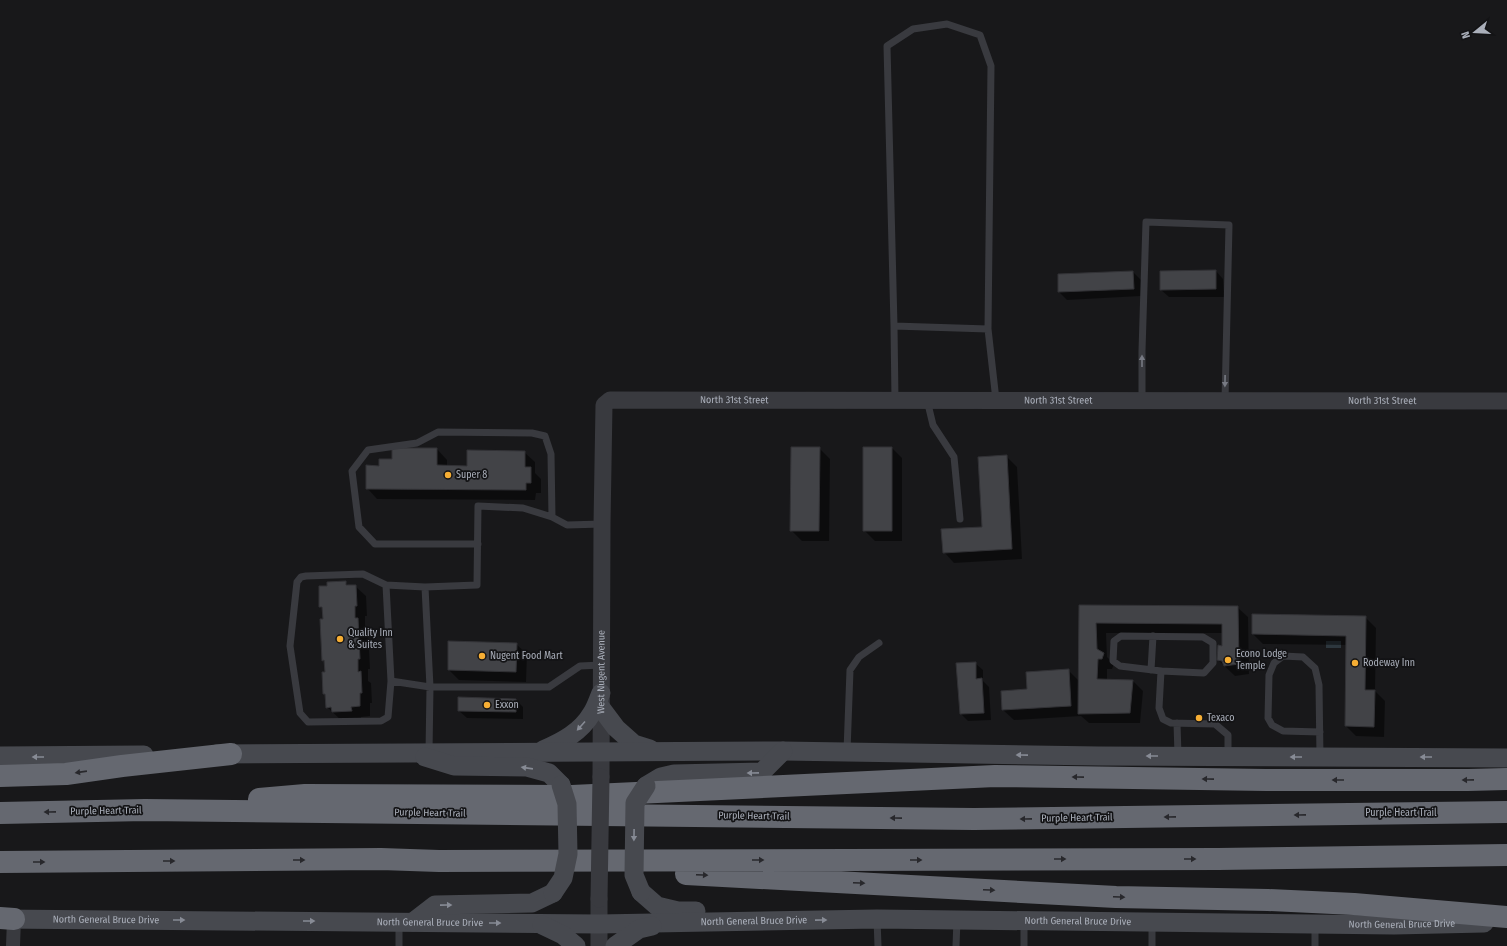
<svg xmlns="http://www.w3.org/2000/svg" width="1507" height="946" viewBox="0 0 1507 946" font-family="'Fira Sans Condensed',sans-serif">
<rect width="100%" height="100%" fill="#18181a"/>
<!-- water -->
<path fill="#2d373e" d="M 1326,641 L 1341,641 L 1341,648 L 1326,648 Z"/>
<!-- shadow -->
<path fill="#0007" d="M 1216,271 L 1223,279 L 1224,297 L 1169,297 L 1161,290 Z
M 1133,272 L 1141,280 L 1141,296 L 1067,300 L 1059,292 L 1059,275 Z
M 819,448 L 830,459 L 829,541 L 802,541 L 791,530 Z
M 892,448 L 902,458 L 902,541 L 875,541 L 864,530 Z
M 393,449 L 437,449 L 447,460 L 447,466 L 468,467 L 524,452 L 535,462 L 535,473 L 541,479 L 541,493 L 536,493 L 535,500 L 377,499 L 367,488 L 380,467 L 393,460 Z
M 1006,456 L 1017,467 L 1022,559 L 954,563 L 944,552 L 983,527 Z
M 345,582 L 349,586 L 355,586 L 366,596 L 367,616 L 365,616 L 365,627 L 368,629 L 370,669 L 368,669 L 368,681 L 371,683 L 372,703 L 370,703 L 370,716 L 361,717 L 361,721 L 343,722 L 327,707 L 326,696 L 324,694 L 323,673 L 326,673 L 325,663 L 323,660 L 324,620 L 323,609 L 320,607 L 328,587 Z
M 1080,606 L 1237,607 L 1248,617 L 1249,674 L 1235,676 L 1218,660 L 1223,647 L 1223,633 L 1106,633 L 1107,657 L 1114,664 L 1112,669 L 1107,669 L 1107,680 L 1133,681 L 1143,691 L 1140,723 L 1089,723 L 1081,716 L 1014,720 L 1003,710 L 1028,690 L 1068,670 L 1079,681 Z
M 1365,617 L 1376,628 L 1375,691 L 1385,701 L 1384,737 L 1356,736 L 1346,726 L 1347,645 L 1263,644 L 1253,634 Z
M 516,644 L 527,654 L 526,682 L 459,680 L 449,670 Z
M 975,663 L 983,670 L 983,681 L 989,687 L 991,720 L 968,721 L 960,713 Z
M 516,700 L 523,707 L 523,719 L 467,718 L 459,711 Z"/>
<!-- building -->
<path fill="#424347" stroke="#323236" d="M 1216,270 L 1216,289 L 1160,290 L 1160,271 Z
M 1133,271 L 1134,289 L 1058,292 L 1058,274 Z
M 791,447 L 820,447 L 819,531 L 790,531 Z
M 863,447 L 892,447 L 892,531 L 863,531 Z
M 392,448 L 437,448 L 437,465 L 467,466 L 467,450 L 525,451 L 525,467 L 531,467 L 531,483 L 526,483 L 526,490 L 366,489 L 366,465 L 379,466 L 379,459 L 392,459 Z
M 1007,455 L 1012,549 L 943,553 L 941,529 L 982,527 L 978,457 Z
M 346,581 L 346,585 L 356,585 L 357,606 L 355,606 L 355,618 L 358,618 L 360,659 L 358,659 L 358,672 L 361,671 L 362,693 L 360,693 L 360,706 L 351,707 L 352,711 L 332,712 L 331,707 L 326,708 L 325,694 L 323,694 L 322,672 L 325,672 L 324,660 L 322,661 L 320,619 L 323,619 L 322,607 L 319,607 L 319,586 L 327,586 L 327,582 Z
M 1079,605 L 1238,606 L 1239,664 L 1224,666 L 1222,661 L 1217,660 L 1218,645 L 1222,646 L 1222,624 L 1096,623 L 1097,649 L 1104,653 L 1102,659 L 1098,659 L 1097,679 L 1133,680 L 1130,713 L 1078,714 Z
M 1252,614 L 1366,616 L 1365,690 L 1375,690 L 1374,727 L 1345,726 L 1346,636 L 1252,634 Z
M 448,641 L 517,643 L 516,672 L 448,670 Z
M 976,662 L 976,679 L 982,678 L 984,713 L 960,714 L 956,663 Z
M 1069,669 L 1071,706 L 1002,710 L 1001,691 L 1027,689 L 1026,672 Z
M 458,697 L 516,699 L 516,712 L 458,711 Z"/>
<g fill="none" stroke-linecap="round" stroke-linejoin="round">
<!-- service -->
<path stroke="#393a3f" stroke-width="7" d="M 894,326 L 887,46 L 913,29 L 947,24 L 980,35 L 991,66 L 988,329
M 895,400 L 894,326 L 988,329 L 996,400
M 927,400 L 933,425 L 954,457 L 960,519
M 1142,400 L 1142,351 L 1146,222 L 1229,225 L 1225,401
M 478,544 L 375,544 L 359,527 L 352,471 L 368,450 L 417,443 L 438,432 L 532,433 L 545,436 L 551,454 L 552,517 L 567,525 L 602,524
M 386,585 L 391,681
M 425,587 L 386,585 L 363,574 L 306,576 L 301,577 L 297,582 L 290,646 L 300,713 L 308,722 L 381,721 L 388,717 L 391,681 L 430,687 L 549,687 L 580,666 L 601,665
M 1151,670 L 1153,636
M 1161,671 L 1204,673 L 1213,663 L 1213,643 L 1203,637 L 1121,636 L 1114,641 L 1113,661 L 1120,666 L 1161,671 L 1159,708 L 1163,719 L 1171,723 L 1215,724 L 1228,735 L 1228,756
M 1177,723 L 1178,755
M 1320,732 L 1283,731 L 1272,725 L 1268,718 L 1269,675 L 1274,663 L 1283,656 L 1303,657 L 1315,668 L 1319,685 L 1320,757
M 847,751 L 850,670 L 859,657 L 879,643
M 429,752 L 430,687 L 425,587 L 477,585 L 478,506 L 523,508 L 552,517
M 877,919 L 878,946
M 1152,922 L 1152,946
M 399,946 L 399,922
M 956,946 L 957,920
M 1024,946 L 1024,922
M 1315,946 L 1315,924"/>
<!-- minor -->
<path stroke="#393a3f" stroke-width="14" d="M 13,946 L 14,919"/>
<!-- tertiary -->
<g stroke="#393a3f" stroke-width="17">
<path id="s1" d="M 601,777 L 602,524 L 604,405 L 610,400 L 1507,401"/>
<path d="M 599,946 L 599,899"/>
</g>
<!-- secondary -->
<g stroke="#47494f" stroke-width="19">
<path d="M 601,708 L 616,728 L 634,744 L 650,749"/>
<path d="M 543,750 C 562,742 581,732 592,713 C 596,707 598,700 601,693"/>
<path d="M 216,754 L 783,751 L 1099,756 L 1507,758"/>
<path d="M 0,756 L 144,755"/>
<path d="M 425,757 L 454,766 L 527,767 L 549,773 L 561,785"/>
<path d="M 646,786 L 661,777 L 674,774 L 762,772 L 783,751"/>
<path d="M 641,892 L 657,906 L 678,911 L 696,911"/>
<path id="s2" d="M 0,919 L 599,924 L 877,919 L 1394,925 L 1484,923"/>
<path d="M 413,922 L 435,905 L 532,903 L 553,893"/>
<path d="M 542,925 L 563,935 L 576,946"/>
<path d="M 615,946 L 639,929 L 652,926"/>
</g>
<!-- motorway -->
<path stroke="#656870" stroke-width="22" d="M 0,776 L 66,774 L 122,766 L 231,754
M 259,799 L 305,795 L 572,796 L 995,776 L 1266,780 L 1468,780 L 1507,779
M 0,813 L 145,810 L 974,819 L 1507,812
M 0,862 L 381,859 L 439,861 L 1218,859 L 1507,855
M 686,874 L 1116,897 L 1268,900 L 1354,904 L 1507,917
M 0,918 L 14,919"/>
<!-- tertiary-bridge -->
<path stroke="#393a3f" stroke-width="17" d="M 599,899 L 601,777"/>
<!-- secondary-bridge -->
<path stroke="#47494f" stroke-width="19" d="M 641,892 L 634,875 L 635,803 L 646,786
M 553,893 L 563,878 L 568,854 L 567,804 L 561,785"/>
</g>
<!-- one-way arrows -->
<defs><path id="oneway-solid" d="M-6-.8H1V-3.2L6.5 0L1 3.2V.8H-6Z"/></defs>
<g fill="#777a83">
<use href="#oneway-solid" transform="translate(1142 361) rotate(-90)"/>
<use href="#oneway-solid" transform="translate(1225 381) rotate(91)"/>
</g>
<g fill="#878b95">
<use href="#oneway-solid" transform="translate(581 726) rotate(132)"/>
<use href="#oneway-solid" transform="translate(1022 755) rotate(-179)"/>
<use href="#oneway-solid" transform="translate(1152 756) rotate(-180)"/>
<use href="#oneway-solid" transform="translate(38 757) rotate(-180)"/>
<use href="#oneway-solid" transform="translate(1296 757) rotate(-180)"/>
<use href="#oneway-solid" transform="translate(1426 757) rotate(-180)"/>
<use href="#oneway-solid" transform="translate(527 768) rotate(-172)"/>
<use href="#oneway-solid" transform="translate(753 773) rotate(179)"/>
<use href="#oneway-solid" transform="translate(634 835) rotate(91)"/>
<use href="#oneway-solid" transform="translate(446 905) rotate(-1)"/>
<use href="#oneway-solid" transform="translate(179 920)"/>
<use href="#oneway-solid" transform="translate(821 920) rotate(-1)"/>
<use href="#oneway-solid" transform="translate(309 921)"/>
<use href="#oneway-solid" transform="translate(495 923)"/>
</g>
<g fill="#28282c">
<use href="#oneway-solid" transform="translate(81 772) rotate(172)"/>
<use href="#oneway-solid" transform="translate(1078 777) rotate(-179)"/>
<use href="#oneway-solid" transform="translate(1208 779) rotate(-179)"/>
<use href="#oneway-solid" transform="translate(1338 780) rotate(-180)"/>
<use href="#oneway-solid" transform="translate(1468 780) rotate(179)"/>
<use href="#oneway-solid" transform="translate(50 812) rotate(179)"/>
<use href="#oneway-solid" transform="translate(1300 815) rotate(179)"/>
<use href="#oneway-solid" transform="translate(1170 817) rotate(179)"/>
<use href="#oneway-solid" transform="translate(896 818) rotate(-179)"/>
<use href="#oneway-solid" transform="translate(1026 819) rotate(179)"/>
<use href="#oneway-solid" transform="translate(1060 859)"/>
<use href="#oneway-solid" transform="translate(1190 859)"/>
<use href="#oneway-solid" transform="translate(299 860)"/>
<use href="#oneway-solid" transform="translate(758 860)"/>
<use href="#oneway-solid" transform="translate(916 860)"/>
<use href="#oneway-solid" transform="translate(169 861)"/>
<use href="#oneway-solid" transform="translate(39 862)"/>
<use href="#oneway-solid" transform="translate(702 875) rotate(3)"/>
<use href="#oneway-solid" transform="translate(859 883) rotate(3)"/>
<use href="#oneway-solid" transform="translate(989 890) rotate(3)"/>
<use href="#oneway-solid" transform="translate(1119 897) rotate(2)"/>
</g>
<!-- markers -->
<g fill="#f6ae34" stroke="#131315" stroke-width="1.5">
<circle cx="448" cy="475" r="4"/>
<circle cx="340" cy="639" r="4"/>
<circle cx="482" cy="656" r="4"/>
<circle cx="1228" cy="660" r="4"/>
<circle cx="1355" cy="663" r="4"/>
<circle cx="487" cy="705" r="4"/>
<circle cx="1199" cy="718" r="4"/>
</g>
<g text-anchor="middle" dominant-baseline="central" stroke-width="3.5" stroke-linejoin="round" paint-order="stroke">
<!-- street labels -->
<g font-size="10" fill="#aaafba" stroke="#131315">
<text stroke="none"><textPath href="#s1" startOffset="504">North 31st Street</textPath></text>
<text stroke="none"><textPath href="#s1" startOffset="828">North 31st Street</textPath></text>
<text stroke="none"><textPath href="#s1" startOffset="1152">North 31st Street</textPath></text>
<text stroke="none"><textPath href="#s1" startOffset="105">West Nugent Avenue</textPath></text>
<text transform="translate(106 811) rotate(-1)">Purple Heart Trail</text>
<text transform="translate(430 813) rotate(1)">Purple Heart Trail</text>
<text x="1401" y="813">Purple Heart Trail</text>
<text transform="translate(754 816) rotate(1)">Purple Heart Trail</text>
<text transform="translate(1077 818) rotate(-1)">Purple Heart Trail</text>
<text stroke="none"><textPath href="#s2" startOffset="106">North General Bruce Drive</textPath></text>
<text stroke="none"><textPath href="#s2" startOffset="754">North General Bruce Drive</textPath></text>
<text stroke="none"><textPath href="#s2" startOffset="1078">North General Bruce Drive</textPath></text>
<text stroke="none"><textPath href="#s2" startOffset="430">North General Bruce Drive</textPath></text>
<text stroke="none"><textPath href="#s2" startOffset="1402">North General Bruce Drive</textPath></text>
</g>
<!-- poi labels -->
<g font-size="10" fill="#aaafba" stroke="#131315" text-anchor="start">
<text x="456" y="475">Super 8</text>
<text x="348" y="633">Quality Inn<tspan x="348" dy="12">&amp; Suites</tspan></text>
<text x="1236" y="654">Econo Lodge<tspan x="1236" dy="12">Temple</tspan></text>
<text x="490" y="656">Nugent Food Mart</text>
<text x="1363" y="663">Rodeway Inn</text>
<text x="495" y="705">Exxon</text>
<text x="1207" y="718">Texaco</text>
</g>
</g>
<!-- north arrow -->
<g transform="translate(1475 32) rotate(252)" stroke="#131315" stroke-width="3" paint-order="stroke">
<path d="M0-3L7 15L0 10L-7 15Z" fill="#aaafba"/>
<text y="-6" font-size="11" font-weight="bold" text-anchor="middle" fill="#aaafba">N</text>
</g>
</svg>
